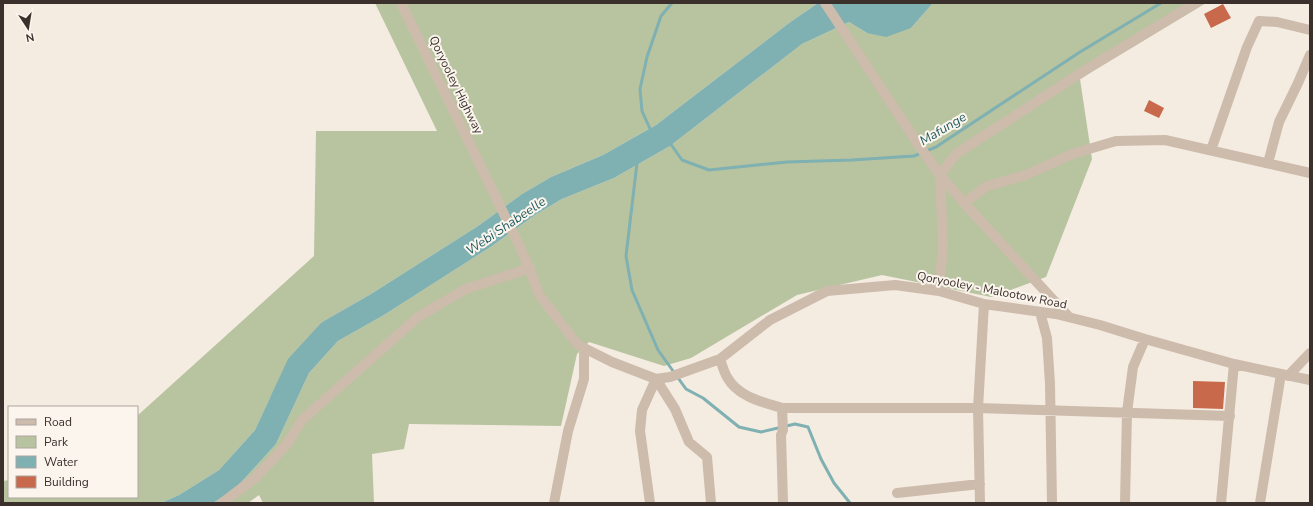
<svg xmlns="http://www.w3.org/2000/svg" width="1313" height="506" viewBox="0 0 1313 506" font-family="'Nunito Sans',sans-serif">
<rect width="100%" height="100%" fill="#f4ebe1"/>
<!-- green -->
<path fill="#b8c4a0" d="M 375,3 L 818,3 L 789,23 L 656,125 L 603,155 L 551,177 L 522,194 L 478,226 L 371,294 L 322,322 L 270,398 L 255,430 L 219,470 L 179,495 L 161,503 L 3,503 L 3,481 L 9,480 L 9,497 L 137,497 L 137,416 L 314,256 L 316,131 L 437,131 Z
M 933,3 L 1206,3 L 1080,79 L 1092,159 L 1046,277 L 991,297 L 882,275 L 797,295 L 691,358 L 664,366 L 589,342 L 577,354 L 561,426 L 409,424 L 404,449 L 372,454 L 374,503 L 263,503 L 259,495 L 248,503 L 213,503 L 235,489 L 276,444 L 309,373 L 338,341 L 384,315 L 492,246 L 535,215 L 562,199 L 614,178 L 670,146 L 802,44 L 849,22 L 867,33 L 911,28 Z"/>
<!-- water -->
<path fill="#7fb0b2" d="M 818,3 L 933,3 L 911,28 L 886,37 L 867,33 L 849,22 L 802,44 L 670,146 L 614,178 L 562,199 L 535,215 L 492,246 L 384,315 L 338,341 L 309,373 L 276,444 L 235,489 L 213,503 L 161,503 L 179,495 L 219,470 L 255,430 L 288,359 L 322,322 L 371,294 L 478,226 L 522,194 L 551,177 L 603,155 L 656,125 L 789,23 Z"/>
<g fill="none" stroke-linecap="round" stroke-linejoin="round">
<!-- stream -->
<path stroke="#7fb0b2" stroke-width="3" d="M 651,131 L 642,111 L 640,89 L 647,57 L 661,16 L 672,3
M 670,143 L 682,160 L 709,170 L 787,162 L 852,160 L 914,156 L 936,147 L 1080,52 L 1161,3
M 637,163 L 626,256 L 632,290 L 658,350 L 686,389 L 703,398 L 739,427 L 761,432 L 795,424 L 808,427 L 821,459 L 834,483 L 850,503"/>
</g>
<!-- building -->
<path fill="#c8694b" d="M 1223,4 L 1231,18 L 1211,28 L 1204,14 Z
M 1149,100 L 1164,108 L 1159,118 L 1144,111 Z
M 1193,381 L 1225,382 L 1223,409 L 1193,408 Z"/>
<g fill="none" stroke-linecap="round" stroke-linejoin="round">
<!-- minor -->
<path stroke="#cdbbac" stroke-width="10" d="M 401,3 L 521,249 L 540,296 L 578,345 L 612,362 L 656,379 L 670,377 L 720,359 L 770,320 L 827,291 L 895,285 L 939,291 L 984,304 L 1056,314 L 1100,325 L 1145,339 L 1234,364 L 1310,380
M 825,3 L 920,147 L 940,175 L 964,203 L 1068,316
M 1211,150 L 1247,47 L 1259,21 L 1277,22 L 1310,30
M 1268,163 L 1279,122 L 1298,83 L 1310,55
M 964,203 L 987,186 L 1026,175 L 1072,154 L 1116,141 L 1165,140 L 1310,173
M 939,291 L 943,245 L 940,175 L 956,154 L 1090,67 L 1196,3
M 1040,312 L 1047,338 L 1050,384 L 1052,503
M 720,359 C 722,365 724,372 727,377 C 738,397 762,402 782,408 L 978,408 L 1230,416
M 1288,376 L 1310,353
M 656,379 L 675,409 L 689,442 L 707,457 L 711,503
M 782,408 L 783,430 L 781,435 L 783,503
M 897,493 L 980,484
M 222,503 L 255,478 L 287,444 L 302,420 L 418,317 L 466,289 L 530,268
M 554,503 L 568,431 L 584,379 L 584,348
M 650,503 L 640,431 L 642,410 L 656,379
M 980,503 L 978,408 L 984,304
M 1125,503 L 1127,412 L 1133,367 L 1145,339
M 1221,503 L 1234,364
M 1260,503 L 1281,374"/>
</g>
<g text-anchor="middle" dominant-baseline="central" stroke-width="4" stroke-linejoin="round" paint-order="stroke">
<!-- street labels -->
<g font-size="12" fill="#3b302b" stroke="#fbf5ee">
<text transform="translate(456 85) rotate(64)">Qoryooley Highway</text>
<text transform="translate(992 290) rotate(11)">Qoryooley - Malootow Road</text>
</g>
<!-- water labels -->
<g font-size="13" font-style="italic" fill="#1f5a5e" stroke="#fbf5ee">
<text transform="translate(943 129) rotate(-31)">Mafunge</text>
<text transform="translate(506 226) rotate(-34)">Webi Shabeelle</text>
</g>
</g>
<!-- border -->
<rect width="1313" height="506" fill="none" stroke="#3b302b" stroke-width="8"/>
<!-- legend -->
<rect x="8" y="406" width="130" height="92" fill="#fbf5ee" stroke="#aea6a0"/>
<rect x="16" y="419" width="20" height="6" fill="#cdbbac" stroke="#aea6a0"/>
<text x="44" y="426" font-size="12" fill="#3b302b">Road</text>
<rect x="16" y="436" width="20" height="12" fill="#b8c4a0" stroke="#aea6a0"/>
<text x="44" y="446" font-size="12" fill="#3b302b">Park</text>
<rect x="16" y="456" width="20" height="12" fill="#7fb0b2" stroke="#aea6a0"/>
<text x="44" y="466" font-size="12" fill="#3b302b">Water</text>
<rect x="16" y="476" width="20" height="12" fill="#c8694b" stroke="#aea6a0"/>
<text x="44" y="486" font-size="12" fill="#3b302b">Building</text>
<!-- north arrow -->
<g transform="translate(28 28) rotate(168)" stroke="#fbf5ee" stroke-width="3" paint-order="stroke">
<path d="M0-3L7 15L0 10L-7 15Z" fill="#3b302b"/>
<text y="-6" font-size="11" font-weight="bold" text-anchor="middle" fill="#3b302b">N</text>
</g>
</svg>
